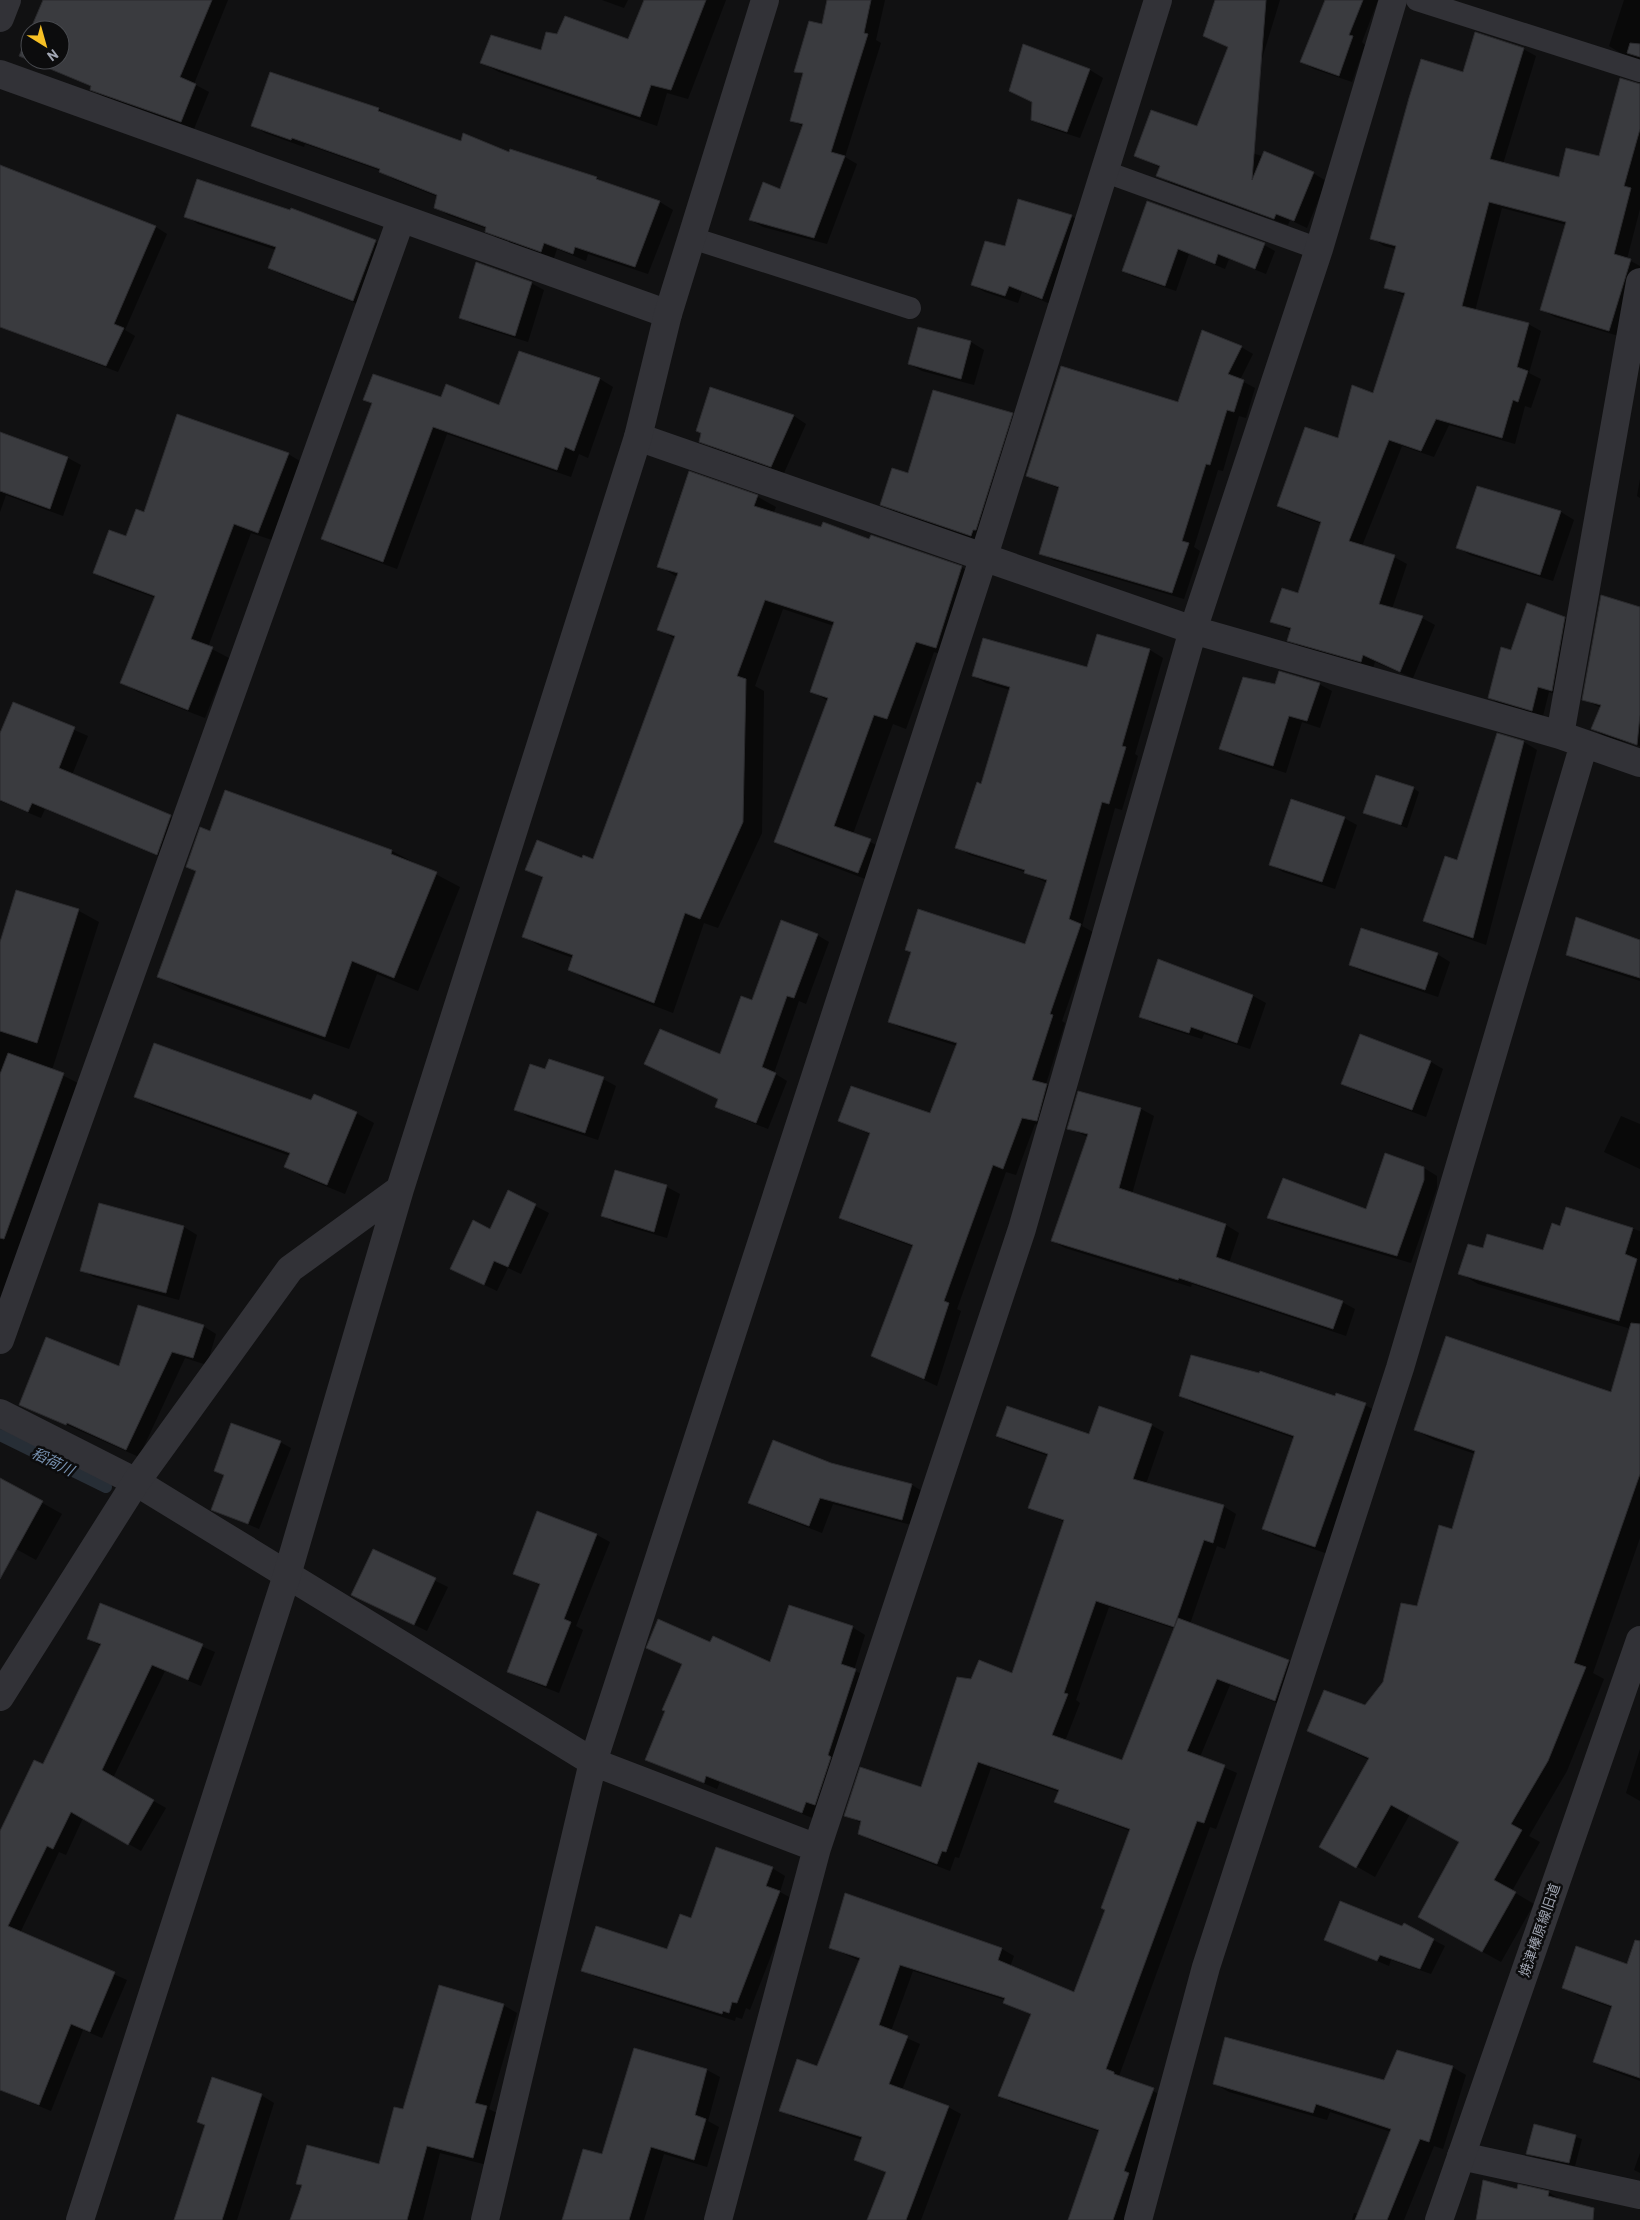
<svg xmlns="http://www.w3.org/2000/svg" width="1640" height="2220" viewBox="0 0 1640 2220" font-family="Barlow,'Noto Sans JP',sans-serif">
<rect width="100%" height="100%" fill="#111112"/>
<!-- shadow -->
<path fill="#0007" fill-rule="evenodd" d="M 70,0 L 228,0 L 194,84 L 209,92 L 194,129 L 104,97 L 91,89 L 92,87 L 33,62 L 20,55 L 30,33 L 30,60 L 60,60 L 60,30 L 58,30 Z
M 602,0 L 628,0 L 624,8 Z
M 645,0 L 726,0 L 688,99 L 667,93 L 657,126 L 499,72 L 482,63 L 542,52 L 629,40 Z
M 828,0 L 885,0 L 876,40 L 881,43 L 845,157 L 857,164 L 827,244 L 763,227 L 750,220 L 780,190 L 804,127 L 791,120 L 803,75 L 796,71 L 823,25 Z
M 1217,0 L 1280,0 L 1261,62 L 1204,36 Z
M 1326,0 L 1378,0 L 1362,42 L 1365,45 L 1352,82 L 1314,69 L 1301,62 Z
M 1624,0 L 1640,0 L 1640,60 L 1622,54 L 1609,46 Z
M 1024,46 L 1090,70 L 1103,78 L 1080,138 L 1046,127 L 1032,120 L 1034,102 Z
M 1523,49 L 1536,56 L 1503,164 L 1560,179 L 1599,158 L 1640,105 L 1640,209 L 1627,259 L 1640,266 L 1640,277 L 1622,337 L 1555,317 L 1542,310 L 1567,225 L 1502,208 L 1475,311 L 1528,324 L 1541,331 L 1529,373 L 1541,379 L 1531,408 L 1525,406 L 1515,444 L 1449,425 L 1434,457 L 1402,446 L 1362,546 L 1394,557 L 1407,564 L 1392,609 L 1422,618 L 1435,625 L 1413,678 L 1375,662 L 1373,668 L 1301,647 L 1289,640 L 1292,631 L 1272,622 L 1298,594 L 1322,524 L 1291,513 L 1278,506 L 1339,440 L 1374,394 L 1405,296 L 1386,287 L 1396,249 L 1384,246 L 1372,238 L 1464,74 Z
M 271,73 L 379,109 L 392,117 L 462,143 L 510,154 L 511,150 L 597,178 L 608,185 L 660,202 L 673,210 L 648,274 L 588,254 L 586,261 L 557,249 L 554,258 L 499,239 L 486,231 L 487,229 L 448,215 L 435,207 L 438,197 L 393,179 L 381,171 L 305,144 L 304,147 L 265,133 L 252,125 Z
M 1234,147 L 1313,173 L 1326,181 L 1307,228 L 1290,220 L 1288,225 L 1171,183 L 1158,176 L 1161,168 L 1136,156 Z
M 0,166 L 156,227 L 167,234 L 125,330 L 135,336 L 118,372 L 0,327 Z
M 1148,202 L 1264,245 L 1275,251 L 1266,274 L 1229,259 L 1225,269 L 1189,254 L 1176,291 L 1134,277 L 1123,271 Z
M 186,216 L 375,242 L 388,249 L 366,307 L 282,275 L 269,268 L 276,250 L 198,224 Z
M 1071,216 L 1084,224 L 1055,306 L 1022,292 L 1018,303 L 985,292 L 972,285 L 1006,248 Z
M 531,283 L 544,290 L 528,342 L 474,325 L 461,318 Z
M 919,328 L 971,342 L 984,350 L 974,385 L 922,371 L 909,364 Z
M 1241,347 L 1253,354 L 1240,380 L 1255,388 L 1246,418 L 1239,416 L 1223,471 L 1218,470 L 1194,547 L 1200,551 L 1184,599 L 1053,560 L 1041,553 L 1060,489 L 1027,475 L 1179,404 Z
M 520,353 L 600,379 L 613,387 L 588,458 L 579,454 L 571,477 L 447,434 L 397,569 L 337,547 L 323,539 L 373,404 L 365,399 L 441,399 L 500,406 Z
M 711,389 L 794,416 L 806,424 L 784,473 L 713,448 L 700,441 Z
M 1012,414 L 1025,421 L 984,543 L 895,512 L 882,504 L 909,474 Z
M 4,435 L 68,458 L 81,465 L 63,516 L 6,495 L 0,512 L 0,446 Z
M 288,454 L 305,464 L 275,541 L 251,533 L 208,647 L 229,658 L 205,718 L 138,692 L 122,682 L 156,598 L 111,582 L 94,573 L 127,538 L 144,514 Z
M 690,473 L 758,497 L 776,507 L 773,514 L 961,567 L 980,578 L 955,658 L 934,652 L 906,729 L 893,724 L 853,834 L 889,851 L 876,883 L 794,852 L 776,841 L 828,701 L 811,691 L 834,626 L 783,609 L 755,686 L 764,691 L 762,833 L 718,928 L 704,923 L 673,1013 L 587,980 L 569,969 L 573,958 L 542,947 L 524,937 L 544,879 L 526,869 L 582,860 L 593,861 L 675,639 L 659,629 L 677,577 L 659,566 Z
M 1640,479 L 1640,498 L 1637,496 Z
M 1478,488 L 1561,512 L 1574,520 L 1553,581 L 1470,555 L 1457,547 Z
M 1640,608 L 1640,746 L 1606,737 L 1593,729 L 1601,708 L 1583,699 Z
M 1564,618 L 1575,625 L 1562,696 L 1549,692 L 1543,716 L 1500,704 L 1490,698 L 1512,651 Z
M 1097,636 L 1150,650 L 1163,658 L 1135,754 L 1138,756 L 1122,810 L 1115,808 L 1082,926 L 1093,932 L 1062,1021 L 1065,1023 L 1046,1084 L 1060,1092 L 1050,1128 L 1035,1124 L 1016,1175 L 1006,1172 L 957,1309 L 961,1311 L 937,1386 L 872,1356 L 914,1247 L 854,1225 L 841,1218 L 871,1135 L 839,1120 L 930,1114 L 957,1046 L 903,1029 L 890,1022 L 1025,946 L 1047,883 L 1025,872 L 970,855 L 957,847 L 982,785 L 1010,690 L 986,683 L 973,676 L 1088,669 Z
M 1319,684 L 1332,691 L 1320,728 L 1302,722 L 1286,773 L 1234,756 L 1221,749 L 1276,686 Z
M 13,703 L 88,736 L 72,775 L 184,823 L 170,861 L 45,809 L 41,818 L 0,801 L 0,737 Z
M 1524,742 L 1537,750 L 1486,945 L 1438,928 L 1425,921 Z
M 1413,788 L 1419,792 L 1407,828 L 1364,812 Z
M 225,792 L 392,851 L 460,887 L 418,991 L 377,974 L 349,1049 L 183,990 L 159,976 L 197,871 L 187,866 L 211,832 Z
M 1344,818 L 1357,825 L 1335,889 L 1283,872 L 1270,864 Z
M 17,892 L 79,911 L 99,922 L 52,1070 L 84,1086 L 0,1316 L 0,946 Z
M 817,935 L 829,942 L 806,1004 L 799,1001 L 774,1073 L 787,1081 L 768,1129 L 728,1113 L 717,1106 L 720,1099 L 645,1064 L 721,1055 L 752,1001 Z
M 1640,941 L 1640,981 L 1581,962 L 1568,954 Z
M 1437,954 L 1450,962 L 1438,997 L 1363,972 L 1350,965 Z
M 1253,996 L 1266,1003 L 1250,1049 L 1204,1034 L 1202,1039 L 1154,1024 L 1141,1017 Z
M 1431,1062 L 1443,1069 L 1426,1117 L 1356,1091 L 1343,1083 Z
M 546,1071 L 603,1079 L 616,1086 L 598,1140 L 528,1117 L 516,1109 Z
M 136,1096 L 312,1102 L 356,1113 L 374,1123 L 345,1194 L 303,1177 L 286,1167 L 290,1156 L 153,1106 Z
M 1141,1109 L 1154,1116 L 1132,1194 L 1226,1225 L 1239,1233 L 1229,1263 L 1342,1302 L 1355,1309 L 1346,1336 L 1192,1284 L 1191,1287 L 1065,1248 L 1052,1241 L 1088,1137 L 1068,1128 Z
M 1621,1116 L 1640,1124 L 1640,1169 L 1604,1152 Z
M 1424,1168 L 1437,1176 L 1437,1188 L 1411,1263 L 1282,1225 L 1269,1218 L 1367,1211 Z
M 616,1172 L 667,1187 L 680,1194 L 667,1238 L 615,1223 L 602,1215 Z
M 508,1192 L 549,1213 L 521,1274 L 508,1268 L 497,1291 L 451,1269 L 491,1230 Z
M 1567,1209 L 1640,1231 L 1640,1538 L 1593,1673 L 1604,1679 L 1567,1771 L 1529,1836 L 1540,1842 L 1512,1891 L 1534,1904 L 1501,1962 L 1438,1927 L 1460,1842 L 1410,1814 L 1375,1877 L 1321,1846 L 1369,1760 L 1308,1731 L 1365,1707 L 1384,1682 L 1452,1530 L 1475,1454 L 1434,1440 L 1415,1430 L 1612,1393 L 1631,1329 L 1478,1284 L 1460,1273 L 1484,1250 L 1544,1252 L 1561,1227 Z
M 184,1227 L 197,1235 L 179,1300 L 94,1277 L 82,1270 Z
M 203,1326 L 216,1334 L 207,1365 L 185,1358 L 139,1457 L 20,1404 L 120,1367 Z
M 1180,1395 L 1336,1398 L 1365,1405 L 1378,1412 L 1328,1554 L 1276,1536 L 1263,1529 L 1294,1438 L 1193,1403 Z
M 1151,1425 L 1164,1432 L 1146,1484 L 1223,1506 L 1236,1514 L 1225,1549 L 1217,1546 L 1190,1624 L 1288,1661 L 1301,1669 L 1288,1707 L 1230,1685 L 1200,1757 L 1237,1773 L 1216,1829 L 1210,1827 L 1119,2076 L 1166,2097 L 1128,2220 L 1070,2220 L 1100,2132 L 1012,2103 L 1000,2095 L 1031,2015 L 1005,2002 L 1005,2000 L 913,1971 L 891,2031 L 920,2044 L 902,2090 L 948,2107 L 961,2114 L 921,2220 L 869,2220 L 887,2173 L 855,2159 L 862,2140 L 793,2117 L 781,2110 L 818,2067 L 860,1961 L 831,1948 L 846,1894 L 1002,1949 L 1014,1956 L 1010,1967 L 1075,1994 L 1107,1910 L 1130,1831 L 1068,1808 L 1056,1801 L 1059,1792 L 991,1768 L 959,1858 L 955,1857 L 950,1871 L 872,1841 L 859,1833 L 861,1823 L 846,1815 L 922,1789 L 972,1681 L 1013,1675 L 1065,1522 L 1029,1507 L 1048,1456 L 1010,1443 L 997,1436 L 1090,1436 ZM 1109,1607 L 1175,1629 L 1123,1761 L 1065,1741 L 1080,1703 L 1076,1700 Z
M 280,1442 L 291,1448 L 259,1529 L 213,1509 L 225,1476 L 215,1471 Z
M 831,1464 L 912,1485 L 925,1493 L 915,1526 L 833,1504 L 822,1533 L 763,1510 L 750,1503 Z
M 0,1479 L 62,1514 L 36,1560 L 0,1540 Z
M 538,1512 L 597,1535 L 610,1542 L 576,1626 L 583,1630 L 559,1693 L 521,1678 L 508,1671 L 541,1586 L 515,1573 Z
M 374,1551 L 448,1587 L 427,1631 L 353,1595 Z
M 101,1604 L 215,1652 L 201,1686 L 165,1671 L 113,1778 L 166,1808 L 141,1851 L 83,1818 L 66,1855 L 59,1852 L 20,1933 L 127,1980 L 102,2038 L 83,2030 L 51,2111 L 0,2090 L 0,1833 L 43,1766 L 101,1646 L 88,1639 Z
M 852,1627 L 865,1635 L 854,1670 L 868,1678 L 815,1819 L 720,1782 L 717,1789 L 647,1759 L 683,1665 L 648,1648 L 711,1644 L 771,1664 Z
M 1640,1749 L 1640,1801 L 1626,1793 Z
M 772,1868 L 785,1876 L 780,1892 L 793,1899 L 750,2010 L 746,2008 L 742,2019 L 736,2017 L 735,2021 L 596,1977 L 583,1970 L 668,1950 L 692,1919 Z
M 1404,1925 L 1445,1946 L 1431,1974 L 1391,1960 L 1389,1966 L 1326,1939 L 1403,1928 Z
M 1640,1945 L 1640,2081 L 1610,2070 L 1594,2061 L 1613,2008 L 1579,1996 L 1563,1987 L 1631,1967 Z
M 503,2005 L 517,2013 L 489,2109 L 501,2115 L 487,2165 L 440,2153 L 423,2220 L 291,2220 L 303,2186 L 298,2183 L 380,2166 L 403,2110 Z
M 1452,2067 L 1466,2075 L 1443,2149 L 1434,2146 L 1404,2220 L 1352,2220 L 1354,2213 L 1359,2214 L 1391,2132 L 1330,2112 L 1327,2120 L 1229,2092 L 1215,2084 L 1385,2081 Z
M 707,2070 L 720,2077 L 708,2121 L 719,2127 L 707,2167 L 664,2154 L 644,2220 L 563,2220 L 602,2156 Z
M 261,2095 L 274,2103 L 237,2220 L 175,2220 L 206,2126 L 198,2122 Z
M 1535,2125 L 1582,2139 L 1575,2166 L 1534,2157 L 1528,2154 Z
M 1640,2153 L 1640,2173 L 1634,2170 Z
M 1548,2192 L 1561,2200 L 1556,2220 L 1478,2220 Z"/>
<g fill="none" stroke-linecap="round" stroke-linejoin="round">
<!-- stream -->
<path stroke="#272e36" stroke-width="12" d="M 0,1435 L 106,1487"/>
</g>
<!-- building -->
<path fill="#3a3b3f" stroke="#2b2b2e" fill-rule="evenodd" d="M 43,0 L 212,0 L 180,77 L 196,84 L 181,122 L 90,90 L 91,86 L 19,56 ZM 30,30 L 60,30 L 60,60 L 30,60 Z
M 644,0 L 706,0 L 671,90 L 651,85 L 640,117 L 480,63 L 491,35 L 541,50 L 546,32 L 557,34 L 565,16 L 628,39 Z
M 827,0 L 871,0 L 864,33 L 868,34 L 831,152 L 845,156 L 814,238 L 749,220 L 763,182 L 780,189 L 803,124 L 790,121 L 803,73 L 794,72 L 809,21 L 822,24 Z
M 1215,0 L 1266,0 L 1252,180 L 1264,151 L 1314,172 L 1294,221 L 1276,214 L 1274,219 L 1156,176 L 1160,166 L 1134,156 L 1151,110 L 1197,126 L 1228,47 L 1203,36 Z
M 1325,0 L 1363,0 L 1349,35 L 1353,36 L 1339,76 L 1300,62 Z
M 1475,32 L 1524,48 L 1490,159 L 1559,177 L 1566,148 L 1599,156 L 1620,78 L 1640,84 L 1640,129 L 1624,186 L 1631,188 L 1614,254 L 1631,259 L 1609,331 L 1540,310 L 1566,222 L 1489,202 L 1462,306 L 1529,323 L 1517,367 L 1528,371 L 1518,402 L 1513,400 L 1502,438 L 1436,419 L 1421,451 L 1389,440 L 1349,541 L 1395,555 L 1379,604 L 1423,616 L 1400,672 L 1363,655 L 1361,662 L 1287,641 L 1291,628 L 1270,622 L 1282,588 L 1298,593 L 1321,522 L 1277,506 L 1305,427 L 1338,438 L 1352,385 L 1373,393 L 1405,293 L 1384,288 L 1396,246 L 1370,239 L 1409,98 L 1421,59 L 1463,72 Z
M 1630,43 L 1640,44 L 1640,57 L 1627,53 Z
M 1023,44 L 1090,69 L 1067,132 L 1031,120 L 1032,102 L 1009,91 Z
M 270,72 L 379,108 L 378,111 L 461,141 L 463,133 L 509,152 L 510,149 L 597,177 L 596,179 L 660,201 L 635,267 L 575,247 L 573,254 L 544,243 L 541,252 L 485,232 L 486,227 L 434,208 L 437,195 L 379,172 L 380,169 L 292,138 L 291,140 L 251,126 Z
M 0,165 L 156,226 L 114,324 L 124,328 L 106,366 L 0,327 Z
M 197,179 L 290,210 L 291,208 L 376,240 L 353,301 L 268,268 L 276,247 L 184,217 Z
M 1018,199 L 1072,215 L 1042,299 L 1009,286 L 1005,296 L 971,285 L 985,241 L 1005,246 Z
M 1147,201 L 1265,243 L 1255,269 L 1218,254 L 1215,264 L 1178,249 L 1165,286 L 1122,271 Z
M 476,262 L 532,282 L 515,336 L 459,318 Z
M 918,327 L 971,341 L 961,379 L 908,364 Z
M 1202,330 L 1242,346 L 1228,374 L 1244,380 L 1234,412 L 1227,410 L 1210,465 L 1206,464 L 1182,541 L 1189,543 L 1172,593 L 1039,554 L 1059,487 L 1026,476 L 1061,366 L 1178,402 Z
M 519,351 L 600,378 L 574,451 L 565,447 L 557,470 L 433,427 L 383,562 L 321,539 L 372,403 L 363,400 L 373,374 L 441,397 L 446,384 L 499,405 Z
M 710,387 L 794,415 L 771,467 L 699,442 L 701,433 L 696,431 Z
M 933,390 L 1013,413 L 976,530 L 973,530 L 971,536 L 880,505 L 892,468 L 908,473 Z
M 177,414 L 289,453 L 258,533 L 234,524 L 191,639 L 213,647 L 188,710 L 120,683 L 155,596 L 93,573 L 109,530 L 126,536 L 136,509 L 144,512 Z
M 0,432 L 68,457 L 50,509 L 0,491 Z
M 689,471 L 758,495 L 754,506 L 821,527 L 823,522 L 869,539 L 871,535 L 962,566 L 936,648 L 916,642 L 887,719 L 874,715 L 834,826 L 871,839 L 858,873 L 774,842 L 828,698 L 810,692 L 834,622 L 765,600 L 737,676 L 746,679 L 743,822 L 700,919 L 685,913 L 654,1003 L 568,970 L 573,955 L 522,937 L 543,877 L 525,870 L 537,840 L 582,858 L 583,855 L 593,859 L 675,636 L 657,630 L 678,573 L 657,567 Z
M 1477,486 L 1561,511 L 1540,575 L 1456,548 Z
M 1601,595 L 1640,607 L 1640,715 L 1637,745 L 1591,729 L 1601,705 L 1582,700 Z
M 1527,603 L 1565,617 L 1552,691 L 1538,687 L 1532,711 L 1488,698 L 1501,647 L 1511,650 Z
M 1097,634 L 1150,649 L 1122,746 L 1126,747 L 1109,804 L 1102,802 L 1069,919 L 1081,924 L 1050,1014 L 1053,1015 L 1032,1080 L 1047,1084 L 1037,1121 L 1022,1118 L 1003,1169 L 993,1165 L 944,1301 L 949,1303 L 924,1379 L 871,1356 L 913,1245 L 839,1218 L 870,1133 L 838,1121 L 851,1086 L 930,1113 L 957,1043 L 888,1022 L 911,952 L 905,950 L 918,909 L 1025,944 L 1047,880 L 1024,873 L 1025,870 L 955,848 L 977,782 L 981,784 L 1010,687 L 972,676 L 983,638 L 1087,667 Z
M 1279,671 L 1320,683 L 1307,721 L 1289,716 L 1273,766 L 1219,749 L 1243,677 L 1275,684 Z
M 13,702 L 75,727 L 59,768 L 171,815 L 157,855 L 32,803 L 28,812 L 0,800 L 0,733 Z
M 1497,733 L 1524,741 L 1473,938 L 1423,921 L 1445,856 L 1457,860 Z
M 1376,775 L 1414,787 L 1401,825 L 1363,813 Z
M 225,790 L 392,850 L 391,854 L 437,872 L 394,978 L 352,961 L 325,1037 L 157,977 L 196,871 L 186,867 L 200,827 L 210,831 Z
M 1291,799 L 1345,817 L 1322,882 L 1269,865 Z
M 16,890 L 79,909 L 37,1043 L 0,1031 L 0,942 Z
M 1576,917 L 1640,940 L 1640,978 L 1566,955 Z
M 781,920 L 818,934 L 794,998 L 787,996 L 762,1067 L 776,1073 L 756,1123 L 715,1107 L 718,1099 L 644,1064 L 660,1029 L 720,1054 L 741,996 L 752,1000 Z
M 1361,928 L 1438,953 L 1425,990 L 1349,965 Z
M 1158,959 L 1253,995 L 1237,1043 L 1191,1027 L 1189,1033 L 1139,1017 Z
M 1360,1034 L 1431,1061 L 1412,1110 L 1341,1084 Z
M 154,1043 L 311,1100 L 314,1094 L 357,1112 L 327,1185 L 284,1167 L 290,1153 L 134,1097 Z
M 8,1053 L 64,1073 L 4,1239 L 0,1238 L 0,1074 Z
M 549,1059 L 604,1077 L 585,1133 L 514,1110 L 530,1064 L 545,1069 Z
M 1078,1091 L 1141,1108 L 1119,1188 L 1226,1224 L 1216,1257 L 1343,1301 L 1333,1329 L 1179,1278 L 1178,1280 L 1051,1241 L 1088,1134 L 1067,1129 Z
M 1385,1153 L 1424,1167 L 1424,1180 L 1397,1256 L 1267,1218 L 1283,1178 L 1366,1209 Z
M 615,1170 L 667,1185 L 654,1232 L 601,1216 Z
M 508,1190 L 536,1204 L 508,1267 L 494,1261 L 484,1285 L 450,1269 L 473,1220 L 490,1229 Z
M 99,1203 L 184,1226 L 166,1293 L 80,1271 Z
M 1566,1207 L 1633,1228 L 1625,1254 L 1637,1259 L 1619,1321 L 1458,1274 L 1468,1244 L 1483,1248 L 1487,1234 L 1543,1250 L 1552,1223 L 1560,1226 Z
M 138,1305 L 204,1325 L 193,1358 L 172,1352 L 126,1450 L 67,1423 L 66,1425 L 19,1405 L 46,1337 L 119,1366 Z
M 1631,1323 L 1640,1324 L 1640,1474 L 1574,1663 L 1586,1667 L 1548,1761 L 1511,1824 L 1522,1830 L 1494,1880 L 1516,1892 L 1482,1952 L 1418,1917 L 1459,1842 L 1391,1805 L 1356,1868 L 1319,1847 L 1369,1758 L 1307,1731 L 1324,1690 L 1365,1705 L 1383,1682 L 1401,1603 L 1417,1606 L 1439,1525 L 1452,1529 L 1475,1451 L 1414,1430 L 1446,1336 L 1611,1392 Z
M 1191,1355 L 1259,1373 L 1260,1371 L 1335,1396 L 1336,1393 L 1366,1403 L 1315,1547 L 1262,1529 L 1294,1436 L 1179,1396 Z
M 1007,1406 L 1089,1434 L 1099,1406 L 1152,1424 L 1133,1479 L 1224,1505 L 1213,1543 L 1204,1540 L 1174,1627 L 1096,1601 L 1064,1693 L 1068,1694 L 1052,1735 L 1122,1760 L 1178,1618 L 1289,1660 L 1275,1701 L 1217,1679 L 1187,1751 L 1225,1765 L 1204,1823 L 1197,1821 L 1106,2069 L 1114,2072 L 1114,2074 L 1154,2088 L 1124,2171 L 1129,2173 L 1113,2220 L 1068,2220 L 1099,2130 L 998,2096 L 1031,2014 L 1003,2003 L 1005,1998 L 900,1965 L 879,2025 L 908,2036 L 889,2084 L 949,2106 L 906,2220 L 867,2220 L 886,2172 L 854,2160 L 862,2137 L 779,2111 L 797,2059 L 817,2066 L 860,1958 L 829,1948 L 845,1893 L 1002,1948 L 998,1960 L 1074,1992 L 1105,1910 L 1101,1908 L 1130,1829 L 1054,1802 L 1059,1790 L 978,1762 L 946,1852 L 942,1851 L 937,1864 L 858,1834 L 861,1821 L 844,1816 L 860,1767 L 921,1787 L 957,1677 L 971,1679 L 979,1660 L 1012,1673 L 1064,1520 L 1028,1508 L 1048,1454 L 996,1436 Z
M 231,1423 L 281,1441 L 248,1524 L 211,1510 L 224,1475 L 214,1471 Z
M 773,1440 L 831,1463 L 912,1484 L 902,1520 L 820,1498 L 809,1526 L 748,1503 Z
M 0,1478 L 43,1501 L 0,1579 Z
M 537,1511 L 597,1534 L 564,1619 L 571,1622 L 546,1686 L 507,1672 L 540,1584 L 513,1574 Z
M 373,1549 L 436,1578 L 414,1625 L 351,1595 Z
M 100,1603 L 203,1644 L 188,1680 L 152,1665 L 102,1770 L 154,1800 L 128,1845 L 71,1812 L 53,1849 L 47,1846 L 8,1926 L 115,1972 L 90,2032 L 71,2024 L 39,2105 L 0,2090 L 0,1831 L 34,1760 L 43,1764 L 101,1644 L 87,1639 Z
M 789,1605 L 853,1626 L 841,1664 L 856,1669 L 828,1755 L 831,1757 L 815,1805 L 806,1802 L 802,1813 L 706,1776 L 704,1783 L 645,1760 L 665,1711 L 662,1710 L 682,1664 L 646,1648 L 658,1619 L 710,1642 L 713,1636 L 770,1662 Z
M 716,1847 L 773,1867 L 766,1886 L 780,1891 L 737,2003 L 732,2002 L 729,2013 L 723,2011 L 722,2014 L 581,1971 L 596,1926 L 667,1949 L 680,1914 L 691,1918 Z
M 1340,1901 L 1402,1926 L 1404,1923 L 1434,1939 L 1420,1969 L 1380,1955 L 1377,1961 L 1324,1940 Z
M 1635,1940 L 1640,1941 L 1640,2078 L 1593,2062 L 1612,2006 L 1562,1988 L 1576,1946 L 1627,1964 Z
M 439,1985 L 504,2004 L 475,2103 L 487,2106 L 473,2158 L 427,2146 L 407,2220 L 290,2220 L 302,2185 L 296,2184 L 307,2145 L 379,2164 L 394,2107 L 403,2109 Z
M 1225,2037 L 1384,2080 L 1397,2050 L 1453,2066 L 1429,2142 L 1420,2139 L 1387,2220 L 1355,2220 L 1391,2129 L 1316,2104 L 1313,2113 L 1213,2084 Z
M 634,2048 L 707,2069 L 695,2115 L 706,2119 L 694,2160 L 651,2147 L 629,2220 L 562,2220 L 583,2149 L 602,2154 Z
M 212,2077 L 262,2094 L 222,2220 L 174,2220 L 205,2125 L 197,2122 Z
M 1534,2124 L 1576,2135 L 1569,2163 L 1526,2154 Z
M 1483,2180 L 1517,2189 L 1518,2184 L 1549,2191 L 1548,2196 L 1594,2208 L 1593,2220 L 1476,2220 Z"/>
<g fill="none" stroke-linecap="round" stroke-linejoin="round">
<!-- service -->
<path stroke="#323237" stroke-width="22" d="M 1417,0 L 1640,71
M 1106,172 L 1319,249
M 692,238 L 910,308"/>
<!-- minor -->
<path stroke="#323237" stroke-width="28" d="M 0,18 L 7,0
M 0,74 L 668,314
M 638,437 L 1193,630 L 1560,735 L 1640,763
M 1560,735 L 1640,282
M 0,1340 L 401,219
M 0,1413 L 136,1482 L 593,1762 L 817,1848
M 1461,2156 L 1640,2195
M 485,2220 L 593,1762 L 984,556 L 1158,0
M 718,2220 L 817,1848 L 1022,1229 L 1193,630 L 1319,249 L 1393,0
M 1138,2220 L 1206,1967 L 1400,1368 L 1584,744"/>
<!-- tertiary -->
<path stroke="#323237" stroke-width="28" d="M 0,1697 L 136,1482 L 290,1269 L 400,1189
M 80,2220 L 287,1575 L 400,1189 L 638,437 L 668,314 L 765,0
M 1439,2220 L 1640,1640"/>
</g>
<g text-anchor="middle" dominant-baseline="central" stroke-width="5" stroke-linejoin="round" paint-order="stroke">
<!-- street labels -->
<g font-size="14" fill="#a1a6b3" stroke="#0c0c0d">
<text transform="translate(1539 1930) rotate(-71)">焼津榛原線旧道</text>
</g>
<!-- water labels -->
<g font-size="15" font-style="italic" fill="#7791b0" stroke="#0c0c0d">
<text transform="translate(53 1461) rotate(26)">稻荷川</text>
</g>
</g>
<!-- north arrow -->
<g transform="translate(45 45) rotate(143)"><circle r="24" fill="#0c0c0d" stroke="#484a4f"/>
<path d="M0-4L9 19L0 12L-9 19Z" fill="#f6c025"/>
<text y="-8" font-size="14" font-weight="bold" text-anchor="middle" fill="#a1a6b3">N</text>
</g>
</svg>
